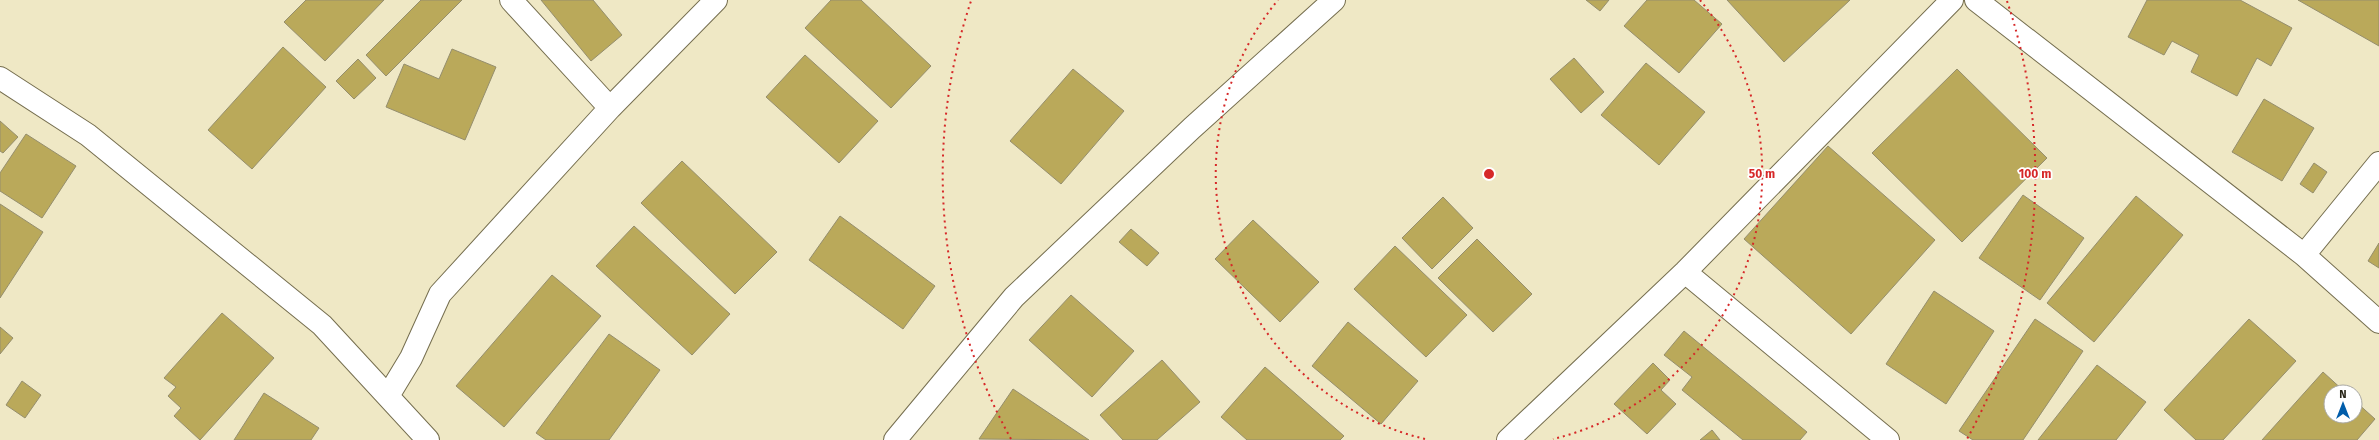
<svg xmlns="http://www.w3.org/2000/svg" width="2379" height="440" viewBox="0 0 2379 440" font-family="'Fira Sans',sans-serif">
<rect width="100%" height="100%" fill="#efe8c5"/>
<!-- building -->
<path fill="#baa95a" stroke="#958e6d" d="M 306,0 L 384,0 L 325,61 L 284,22 Z
M 421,0 L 462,0 L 386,76 L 366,55 Z
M 541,0 L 593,0 L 622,35 L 591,61 Z
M 831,0 L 861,0 L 931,66 L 891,108 L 805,28 Z
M 1586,0 L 1609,0 L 1600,11 Z
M 1647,0 L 1694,0 L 1722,24 L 1679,73 L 1624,26 Z
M 1727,0 L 1850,0 L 1784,62 Z
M 2147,0 L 2240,0 L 2292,28 L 2271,66 L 2257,58 L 2237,96 L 2191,72 L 2199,55 L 2172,41 L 2164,55 L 2128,37 Z
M 2298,0 L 2379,0 L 2379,46 Z
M 283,47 L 326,87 L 252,169 L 208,130 Z
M 452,49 L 496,67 L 465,140 L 386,107 L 404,64 L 439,79 Z
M 805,55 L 878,121 L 839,163 L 766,97 Z
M 1574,58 L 1604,92 L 1581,113 L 1550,79 Z
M 358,59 L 376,78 L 354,99 L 336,81 Z
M 1646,63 L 1705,112 L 1659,165 L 1601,115 Z
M 1073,69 L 1124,111 L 1061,184 L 1010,141 Z
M 1957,69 L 2047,158 L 1962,242 L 1872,153 Z
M 2264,99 L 2314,128 L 2282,181 L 2232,152 Z
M 0,121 L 18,137 L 3,153 L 0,151 Z
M 26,134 L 76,166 L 42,218 L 0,191 L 0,173 Z
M 1828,146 L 1935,240 L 1851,334 L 1744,239 Z
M 682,161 L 777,252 L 735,294 L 641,203 Z
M 2314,163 L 2327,172 L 2313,193 L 2300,184 Z
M 2023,195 L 2084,238 L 2040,300 L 1979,258 Z
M 2136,196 L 2183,235 L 2094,342 L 2047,303 Z
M 1443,197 L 1473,228 L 1432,269 L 1402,238 Z
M 0,204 L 43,232 L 0,298 Z
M 840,216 L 935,286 L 903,329 L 809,260 Z
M 1253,220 L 1319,282 L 1280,322 L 1215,259 Z
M 634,226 L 730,314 L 692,355 L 596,266 Z
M 1131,229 L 1159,253 L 1147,266 L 1119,242 Z
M 1477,239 L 1532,294 L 1493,332 L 1438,278 Z
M 2379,243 L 2379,268 L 2368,261 Z
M 1395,246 L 1467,315 L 1426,357 L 1354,289 Z
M 552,275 L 601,316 L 504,427 L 456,386 Z
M 1934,291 L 1994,331 L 1946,404 L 1886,364 Z
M 1071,295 L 1134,351 L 1092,397 L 1029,340 Z
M 222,313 L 274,358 L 200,440 L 174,416 L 181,408 L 168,396 L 176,387 L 164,378 Z
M 2035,319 L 2083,351 L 2023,440 L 1973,440 L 1959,431 Z
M 2249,319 L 2296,361 L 2223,440 L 2196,440 L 2164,410 Z
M 1348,322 L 1418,381 L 1381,424 L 1312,366 Z
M 0,327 L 13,338 L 0,354 Z
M 1684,331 L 1807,432 L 1800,440 L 1743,440 L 1682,390 L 1692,377 L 1664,355 Z
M 609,334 L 660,370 L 609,440 L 546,440 L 536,433 Z
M 1162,360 L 1200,402 L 1157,440 L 1123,440 L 1100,415 Z
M 1653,363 L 1670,380 L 1661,390 L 1676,404 L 1647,434 L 1614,404 Z
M 2097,365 L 2146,402 L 2116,440 L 2038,440 Z
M 1265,367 L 1344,436 L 1340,440 L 1247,440 L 1221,417 Z
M 2323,372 L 2345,392 L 2331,392 L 2331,416 L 2355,416 L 2355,401 L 2375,419 L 2357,440 L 2262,440 Z
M 22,381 L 41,395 L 25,418 L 6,405 Z
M 1013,389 L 1089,440 L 979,439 Z
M 264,393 L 319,428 L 311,440 L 234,440 Z
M 1712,430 L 1720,440 L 1700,440 Z"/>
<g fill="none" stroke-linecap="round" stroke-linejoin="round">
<!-- minor casing -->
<g stroke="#756e4f" stroke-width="24">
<path id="minor" d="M 511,0 L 610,108
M 1976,0 L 2304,255 L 2379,322
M 0,78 L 88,135 L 322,325 L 428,440
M 2304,255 L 2379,163
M 1685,272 L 1888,440
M 388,396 L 411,358 L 440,294 L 610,108 L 716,0
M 895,440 L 1014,297 L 1192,128 L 1334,0
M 1508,440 L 1685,272 L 1952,0"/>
</g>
<!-- minor -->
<use href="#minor" stroke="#fff" stroke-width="22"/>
</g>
<!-- distance rings -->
<g fill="none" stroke="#d62828" stroke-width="2" stroke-dasharray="2 4">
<path d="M1425 439A273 273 0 0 1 1278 0M1700 0A273 273 0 0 1 1553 439"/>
<path d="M1011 439A546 546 0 0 1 971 1M2007 1A546 546 0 0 1 1967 439"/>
</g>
<circle cx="1489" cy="174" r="6" fill="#d62828" stroke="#fff" stroke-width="2"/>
<g font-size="12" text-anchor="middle" font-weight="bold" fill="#d62828" stroke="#fff" stroke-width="3.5" stroke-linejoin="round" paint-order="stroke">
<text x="1762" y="178">50 m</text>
<text x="2035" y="178">100 m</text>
</g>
<!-- north arrow -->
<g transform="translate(2343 404)"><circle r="19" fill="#ffffff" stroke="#a9a8a3"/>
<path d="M0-3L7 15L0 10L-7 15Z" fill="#015daa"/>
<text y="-6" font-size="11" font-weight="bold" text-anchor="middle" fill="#282518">N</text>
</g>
</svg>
